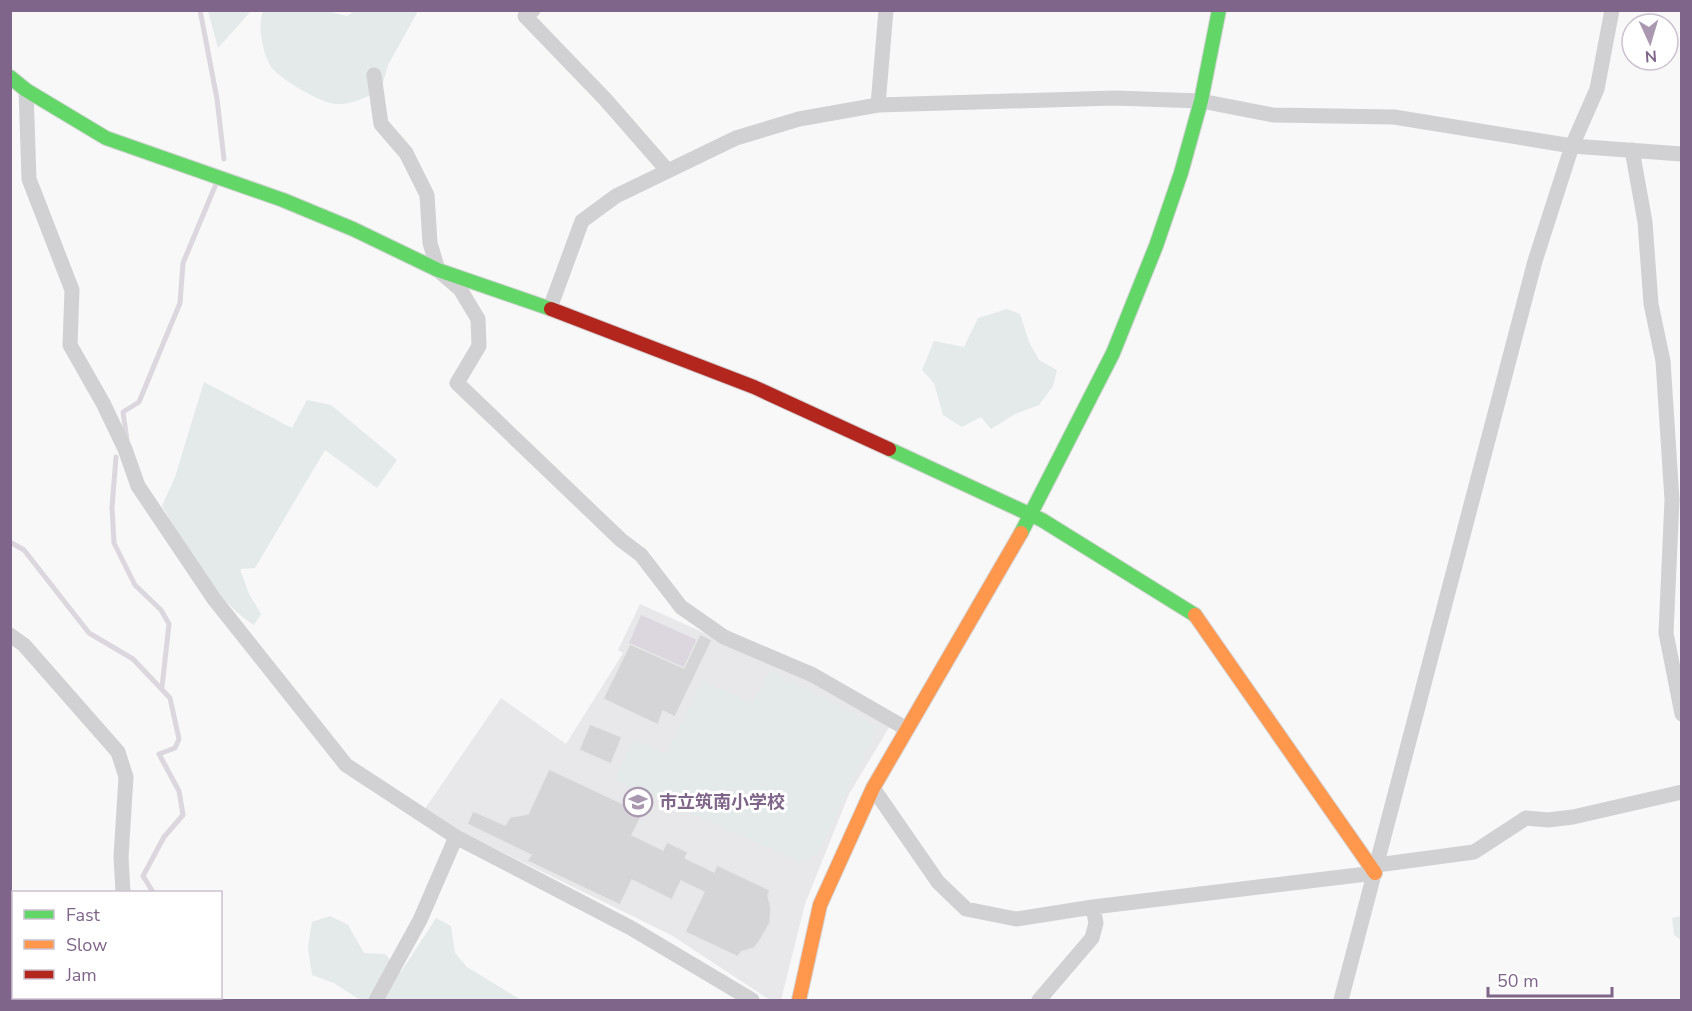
<svg xmlns="http://www.w3.org/2000/svg" width="1692" height="1011" viewBox="0 0 1692 1011" font-family="'Nunito Sans','Noto Sans JP',sans-serif">
<rect width="100%" height="100%" fill="#f7f8f7"/>
<!-- built -->
<path fill="#e8e8ea" d="M 640,604 L 831,690 L 890,726 L 849,794 L 805,904 L 781,1000 L 770,1000 L 671,935 L 467,835 L 424,810 L 501,698 L 566,744 L 623,653 L 618,650 Z"/>
<!-- green -->
<path fill="#e4eae9" d="M 264,10 L 327,11 L 347,16 L 354,11 L 418,11 L 388,65 L 381,90 C 368,96 352,105 337,104 C 322,104 282,80 272,68 C 263,56 256,23 264,10 Z
M 208,11 L 208,10 L 251,11 L 218,48 Z
M 1007,309 L 1020,314 L 1029,342 L 1039,360 L 1057,370 L 1053,386 L 1039,405 L 1015,414 L 991,429 L 981,417 L 962,427 L 943,415 L 934,383 L 922,370 L 934,341 L 964,347 L 978,318 Z
M 204,382 L 292,428 L 307,400 L 331,405 L 397,460 L 377,488 L 325,450 L 255,568 L 240,569 L 249,594 L 261,614 L 254,625 C 215,601 185,545 162,506 L 175,477 Z
M 770,671 L 878,726 L 817,855 L 799,861 L 615,780 L 633,739 L 666,754 L 702,681 L 753,703 Z
M 330,916 L 348,925 L 364,953 L 385,954 L 401,972 L 436,918 L 451,926 L 455,953 L 467,967 L 521,1000 L 360,1000 L 334,983 L 312,975 L 308,947 L 312,922 Z
M 1681,916 L 1682,916 L 1681,940 L 1674,935 L 1672,918 Z"/>
<!-- water -->
<path fill="#dcd6df" d="M 641,615 L 697,640 L 684,668 L 629,643 Z"/>
<g fill="none" stroke-linecap="round" stroke-linejoin="round">
<!-- stream -->
<path stroke="#dcd6df" stroke-width="5" d="M 200,10 L 217,99 L 224,159
M 127,440 L 123,412 L 139,402 L 180,303 L 183,263 L 216,184
M 116,457 L 112,507 L 114,543 L 135,585 L 161,610 L 169,624 L 162,687
M 10,542 L 24,550 L 89,633 L 133,659 L 170,698 L 179,739 L 175,748 L 159,754 L 179,791 L 183,815 L 164,837 L 143,876 L 153,892
M 218,998 L 221,1000"/>
</g>
<!-- building -->
<path fill="#d5d4d7" stroke="#e6e7e6" stroke-width="1.5" d="M 700,634 L 712,640 L 675,717 L 663,711 L 658,725 L 603,699 L 630,644 L 684,668 Z
M 590,724 L 622,737 L 611,764 L 579,750 Z
M 549,769 L 643,813 L 632,835 L 663,850 L 667,842 L 688,852 L 685,858 L 714,872 L 717,865 L 770,890 L 768,895 L 771,908 L 770,923 L 759,942 L 754,948 L 741,952 L 738,957 L 685,932 L 704,892 L 681,881 L 672,900 L 632,880 L 620,905 L 527,861 L 531,855 L 467,824 L 473,811 L 505,825 L 510,817 L 528,814 Z"/>
<g fill="none" stroke-linecap="round" stroke-linejoin="round">
<!-- fast casing -->
<g stroke="#d5d3d6" stroke-width="16">
<path id="fast" d="M 10,77 L 26,90 L 106,138 L 283,200 L 353,229 L 438,270 L 551,309
M 889,449 L 1042,520 L 1195,615
M 1021,533 L 1113,353 L 1156,246 L 1181,173 L 1201,101 L 1219,10"/>
</g>
<!-- slow casing -->
<g stroke="#d5d3d6" stroke-width="16">
<path id="slow" d="M 1195,615 L 1375,873
M 799,1000 L 820,905 L 873,788 L 1021,533"/>
</g>
<!-- jam casing -->
<g stroke="#d5d3d6" stroke-width="16">
<path id="jam" d="M 551,309 L 754,387 L 889,449"/>
</g>
<!-- street -->
<path stroke="#d1d0d2" stroke-width="15" d="M 533,10 L 525,16 L 605,99 L 667,170
M 374,75 L 381,124 L 406,153 L 427,195 L 430,243 L 438,270 L 460,289 L 478,319 L 479,346 L 457,383 L 621,540 L 641,555 L 681,607 L 724,637 L 813,675 L 907,729
M 26,90 L 29,179 L 72,290 L 70,345 L 103,403 L 125,449 L 138,486 L 214,599 L 346,765 L 456,837 L 631,928 L 752,1000
M 878,105 L 886,10
M 1632,150 L 1645,222 L 1651,304 L 1663,361 L 1672,500 L 1666,633 L 1682,714
M 550,308 L 582,221 L 616,196 L 736,138 L 799,119 L 878,105 L 1114,98 L 1201,101 L 1273,115 L 1394,117 L 1572,146 L 1682,154
M 10,635 L 24,645 L 118,752 L 126,777 L 121,857 L 123,892
M 873,788 L 938,882 L 966,909 L 1016,919 L 1093,907 L 1375,873
M 1377,865 L 1474,852 L 1526,818 L 1548,820 L 1573,817 L 1682,792
M 144,998 L 145,1000
M 195,998 L 196,1000
M 376,1000 L 420,920 L 456,837
M 1039,1000 L 1092,938 L 1096,923 L 1093,907
M 1341,1000 L 1535,261 L 1572,146 L 1597,89 L 1612,10"/>
<!-- fast -->
<use href="#fast" stroke="#63d668" stroke-width="14"/>
<!-- slow -->
<use href="#slow" stroke="#ff974d" stroke-width="14"/>
<!-- jam -->
<use href="#jam" stroke="#b3261e" stroke-width="14"/>
</g>
<!-- icons -->
<defs>
<g id="school-ring" transform="scale(1.5)"><circle r="9.5" fill="#fff" stroke="#a998b0" stroke-width="1.5"/><path d="M0-5L7-2L0 1L-7-2ZM-4 1L0 2.5L4 1V4Q0 6-4 4Z" fill="#a998b0"/></g>
</defs>
<g fill-rule="evenodd">
<use href="#school-ring" x="638" y="802"/>
</g>
<g text-anchor="middle" dominant-baseline="central" stroke-width="6" stroke-linejoin="round" paint-order="stroke">
<!-- poi labels -->
<g font-size="18" font-weight="bold" fill="#7f6589" stroke="#fff" text-anchor="start">
<text x="659" y="802">市立筑南小学校</text>
</g>
</g>
<!-- border -->
<rect width="1692" height="1011" fill="none" stroke="#7f6589" stroke-width="24"/>
<!-- legend -->
<rect x="12" y="891" width="210" height="108" fill="#ffffff" stroke="#ccc1d0" stroke-width="1.5"/>
<rect x="24" y="910" width="30" height="9" fill="#63d668" stroke="#ccc1d0" stroke-width="1.5"/>
<text x="66" y="921" font-size="18" fill="#7f6589">Fast</text>
<rect x="24" y="940" width="30" height="9" fill="#ff974d" stroke="#ccc1d0" stroke-width="1.5"/>
<text x="66" y="951" font-size="18" fill="#7f6589">Slow</text>
<rect x="24" y="970" width="30" height="9" fill="#b3261e" stroke="#ccc1d0" stroke-width="1.5"/>
<text x="66" y="981" font-size="18" fill="#7f6589">Jam</text>
<!-- north arrow -->
<g transform="translate(1650 42) rotate(176)"><circle r="28" fill="#ffffff" stroke="#ccc1d0" stroke-width="1.5"/>
<path d="M0-4.5L10 22L0 15L-10 22Z" fill="#a998b0"/>
<text y="-9" font-size="16" font-weight="bold" text-anchor="middle" fill="#7f6589">N</text>
</g>
<!-- scale -->
<path d="M1488 987v9h124v-9" fill="none" stroke="#7f6589" stroke-width="3"/>
<text x="1497" y="987" font-size="18" fill="#7f6589" stroke="#ffffff" stroke-width="4.5" paint-order="stroke">50 m</text>
</svg>
